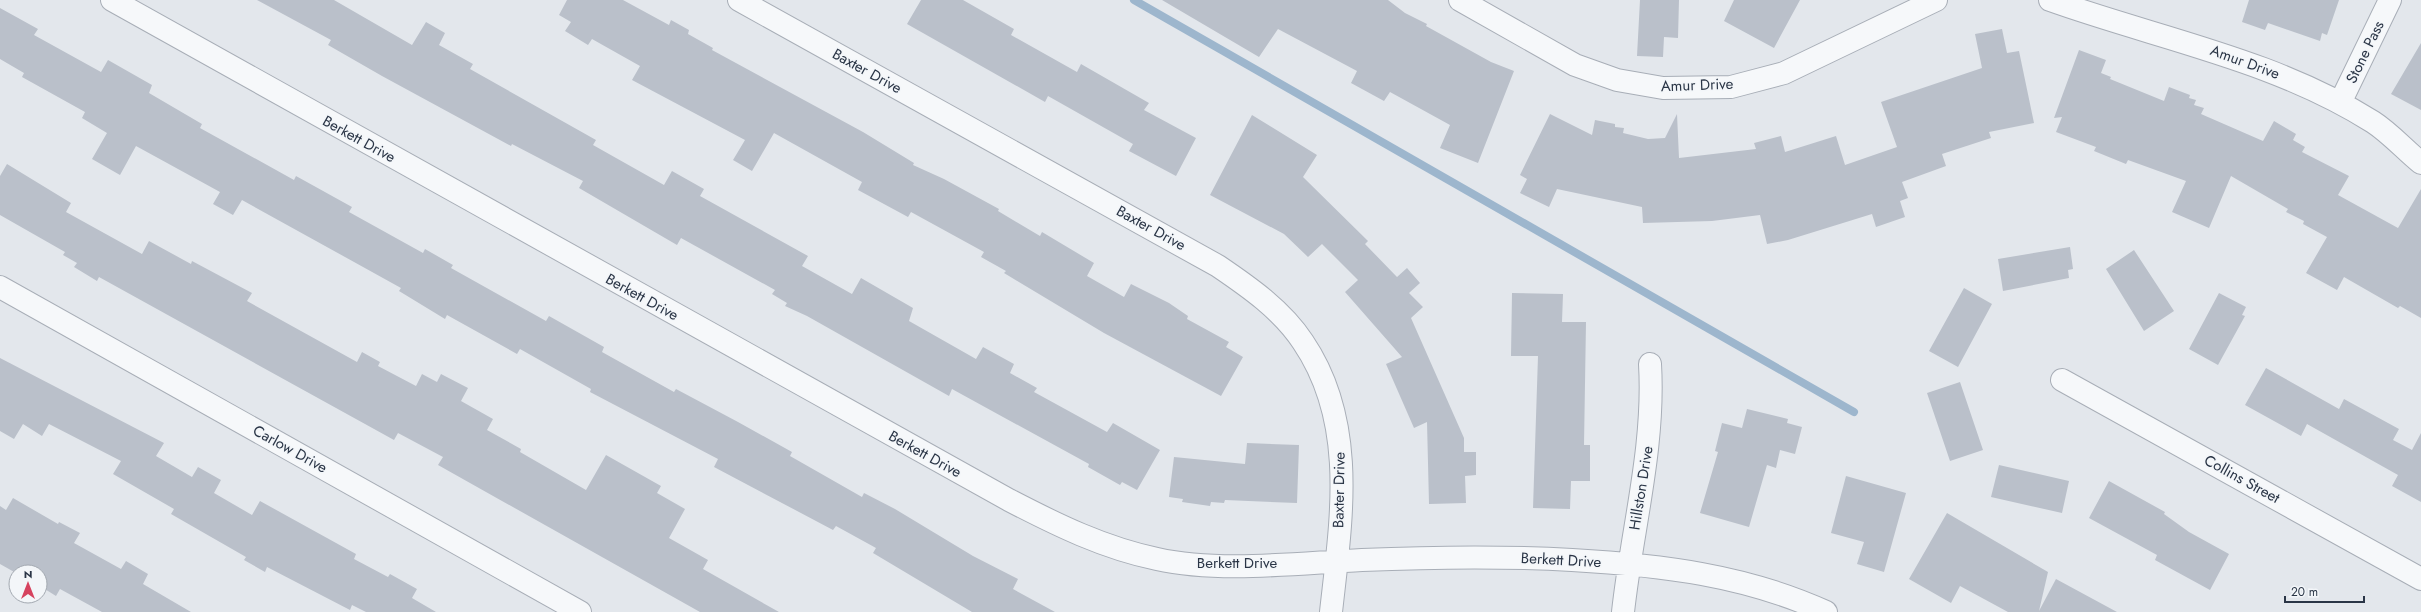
<svg xmlns="http://www.w3.org/2000/svg" width="2421" height="612" viewBox="0 0 2421 612" font-family="Jost,sans-serif">
<rect width="100%" height="100%" fill="#e3e7ec"/>
<g fill="none" stroke-linecap="round" stroke-linejoin="round">
<!-- stream -->
<path stroke="#9db6cd" stroke-width="8" d="M 1134,0 L 1854,412"/>
</g>
<!-- building -->
<path fill="#bac0ca" d="M 257,0 L 334,0 L 412,45 L 426,22 L 445,33 L 439,45 L 473,64 L 470,69 L 596,140 L 593,145 L 664,185 L 672,171 L 704,189 L 700,196 L 808,256 L 802,266 L 852,294 L 861,278 L 913,308 L 909,321 L 976,359 L 983,347 L 1014,364 L 1010,373 L 1037,388 L 1034,392 L 1107,432 L 1113,423 L 1160,450 L 1137,490 L 1122,482 L 1120,485 L 1088,467 L 1089,464 L 952,389 L 949,396 L 807,316 L 785,306 L 787,303 L 772,294 L 775,290 L 681,238 L 677,245 L 579,188 L 583,181 L 512,144 L 511,146 L 382,76 L 328,45 L 331,40 Z
M 567,0 L 623,0 L 669,25 L 671,20 L 689,30 L 688,34 L 713,48 L 712,50 L 863,132 L 914,163 L 913,165 L 944,179 L 999,209 L 998,211 L 1040,236 L 1042,232 L 1094,263 L 1087,276 L 1124,297 L 1131,284 L 1169,303 L 1188,316 L 1187,319 L 1229,342 L 1226,347 L 1243,357 L 1221,396 L 1104,333 L 1004,273 L 1006,271 L 981,257 L 984,252 L 911,212 L 908,217 L 858,190 L 862,182 L 774,133 L 752,171 L 733,160 L 745,140 L 632,80 L 640,66 L 592,39 L 588,45 L 565,31 L 571,22 L 559,15 Z
M 921,0 L 963,0 L 1014,29 L 1011,35 L 1077,72 L 1081,64 L 1149,103 L 1144,110 L 1196,138 L 1176,176 L 1129,151 L 1133,144 L 1048,96 L 1045,102 L 907,24 Z
M 1162,0 L 1388,0 L 1405,13 L 1427,24 L 1426,26 L 1491,62 L 1514,71 L 1478,163 L 1440,148 L 1450,125 L 1390,92 L 1384,101 L 1351,83 L 1357,71 L 1278,29 L 1259,57 Z
M 1640,0 L 1679,0 L 1678,38 L 1664,37 L 1663,57 L 1637,56 Z
M 1734,0 L 1800,0 L 1774,48 L 1724,21 Z
M 2249,0 L 2339,0 L 2327,35 L 2322,33 L 2320,41 L 2268,23 L 2265,30 L 2242,22 Z
M 0,8 L 38,29 L 34,35 L 101,72 L 108,60 L 152,85 L 149,93 L 202,124 L 200,128 L 294,180 L 296,176 L 352,207 L 349,212 L 423,253 L 425,249 L 453,265 L 451,268 L 546,321 L 549,316 L 604,347 L 602,352 L 674,392 L 676,389 L 738,422 L 792,452 L 790,456 L 862,497 L 864,493 L 895,509 L 973,556 L 1018,579 L 1013,589 L 1055,612 L 972,612 L 873,553 L 876,548 L 836,526 L 833,530 L 714,467 L 718,459 L 590,392 L 591,389 L 520,349 L 517,354 L 447,315 L 445,319 L 399,291 L 401,288 L 242,200 L 233,215 L 213,204 L 220,192 L 136,146 L 120,175 L 92,159 L 107,133 L 82,118 L 85,112 L 22,77 L 24,73 L 0,59 Z
M 2002,29 L 2007,53 L 2019,51 L 2034,123 L 1989,132 L 1991,138 L 1942,154 L 1946,166 L 1902,182 L 1908,198 L 1900,201 L 1905,217 L 1876,227 L 1872,214 L 1788,240 L 1767,244 L 1760,215 L 1712,221 L 1643,223 L 1642,207 L 1557,189 L 1549,207 L 1520,193 L 1527,179 L 1520,175 L 1550,114 L 1592,135 L 1595,120 L 1615,124 L 1615,127 L 1624,128 L 1623,133 L 1648,139 L 1665,138 L 1677,114 L 1679,158 L 1756,149 L 1754,143 L 1781,136 L 1785,152 L 1836,136 L 1845,165 L 1897,147 L 1881,102 L 1982,68 L 1975,34 Z
M 2421,43 L 2421,110 L 2391,94 Z
M 2079,50 L 2106,60 L 2101,73 L 2111,77 L 2110,79 L 2164,101 L 2169,87 L 2190,95 L 2189,98 L 2196,100 L 2194,105 L 2204,108 L 2201,114 L 2263,141 L 2274,121 L 2296,134 L 2293,140 L 2305,147 L 2302,152 L 2349,176 L 2338,195 L 2398,228 L 2421,189 L 2421,318 L 2400,306 L 2398,308 L 2344,277 L 2337,290 L 2306,273 L 2327,237 L 2303,224 L 2304,221 L 2286,212 L 2288,209 L 2231,176 L 2209,228 L 2172,212 L 2186,181 L 2128,160 L 2126,164 L 2094,151 L 2096,147 L 2056,132 L 2062,117 L 2054,118 Z
M 1252,115 L 1317,155 L 1303,177 L 1368,241 L 1365,244 L 1397,277 L 1407,268 L 1420,283 L 1409,293 L 1423,307 L 1411,318 L 1464,438 L 1464,452 L 1476,452 L 1476,475 L 1465,476 L 1466,503 L 1429,504 L 1427,422 L 1414,428 L 1386,364 L 1402,357 L 1345,292 L 1358,280 L 1322,244 L 1308,257 L 1284,234 L 1210,195 Z
M 7,164 L 71,203 L 66,212 L 142,254 L 149,241 L 191,264 L 192,261 L 252,293 L 247,301 L 357,362 L 362,352 L 380,362 L 378,366 L 416,386 L 422,374 L 437,382 L 441,374 L 468,388 L 461,401 L 493,419 L 487,430 L 521,449 L 520,452 L 586,490 L 606,455 L 661,486 L 657,493 L 685,509 L 669,538 L 708,560 L 703,569 L 779,612 L 700,612 L 438,465 L 443,457 L 398,433 L 394,440 L 99,277 L 97,281 L 74,267 L 77,263 L 63,255 L 65,252 L 0,215 L 0,176 Z
M 2070,247 L 2073,269 L 2068,270 L 2069,278 L 2003,291 L 1998,259 Z
M 2134,250 L 2174,311 L 2144,331 L 2106,269 Z
M 1964,288 L 1992,304 L 1958,367 L 1929,351 Z
M 1512,293 L 1563,294 L 1562,322 L 1586,322 L 1584,445 L 1590,445 L 1590,481 L 1571,481 L 1570,509 L 1533,508 L 1538,356 L 1511,356 Z
M 2219,293 L 2246,307 L 2242,315 L 2245,316 L 2218,365 L 2189,349 Z
M 0,358 L 164,443 L 156,456 L 192,477 L 198,467 L 221,480 L 214,493 L 252,515 L 260,501 L 356,554 L 354,559 L 388,577 L 390,574 L 417,589 L 412,598 L 436,612 L 366,612 L 352,605 L 350,610 L 267,567 L 265,572 L 244,560 L 246,557 L 171,514 L 174,509 L 113,474 L 121,461 L 49,424 L 42,436 L 23,424 L 14,439 L 0,431 Z
M 2266,368 L 2339,409 L 2344,399 L 2399,429 L 2393,440 L 2412,450 L 2421,433 L 2421,502 L 2392,486 L 2398,475 L 2307,424 L 2301,436 L 2245,405 Z
M 1960,382 L 1983,450 L 1950,461 L 1927,393 Z
M 1747,409 L 1788,419 L 1787,423 L 1802,427 L 1795,454 L 1780,450 L 1776,468 L 1767,465 L 1749,527 L 1700,513 L 1718,452 L 1715,451 L 1722,423 L 1742,428 Z
M 1247,443 L 1299,445 L 1297,503 L 1225,500 L 1224,503 L 1211,502 L 1210,506 L 1182,502 L 1183,499 L 1169,497 L 1174,457 L 1245,464 Z
M 1999,465 L 2069,481 L 2062,513 L 1991,497 Z
M 1846,476 L 1906,493 L 1884,572 L 1857,564 L 1864,542 L 1831,533 Z
M 2109,481 L 2165,512 L 2164,514 L 2189,532 L 2229,554 L 2210,590 L 2155,560 L 2157,555 L 2089,518 Z
M 13,498 L 58,524 L 59,522 L 80,533 L 74,543 L 121,569 L 126,561 L 148,574 L 143,584 L 191,612 L 102,612 L 60,589 L 56,596 L 40,586 L 40,572 L 16,573 L 0,564 L 0,506 L 6,510 Z
M 1947,513 L 2048,572 L 2039,611 L 2056,579 L 2117,612 L 2008,612 L 1960,586 L 1951,603 L 1909,579 Z"/>
<g fill="none" stroke-linecap="round" stroke-linejoin="round">
<!-- minor casing -->
<g stroke="#a8aeb7" stroke-width="24">
<path id="minor" d="M 112,0 L 1009,500 C 1057,525 1104,548 1157,559 C 1219,573 1298,563 1362,560 C 1432,557 1502,556 1572,560 C 1660,565 1745,575 1826,612
M 739,0 L 1218,266 C 1249,287 1282,310 1303,342 C 1358,423 1341,521 1331,612
M 1460,0 L 1575,65 L 1617,80 L 1663,88 L 1731,87 L 1784,73 L 1936,0
M 2050,0 C 2159,39 2273,59 2373,122 C 2390,133 2405,150 2421,163
M 2340,103 L 2390,0
M 0,287 L 580,612
M 2062,380 L 2421,579
M 1623,612 C 1632,529 1655,447 1650,364"/>
</g>
<!-- minor -->
<use href="#minor" stroke="#f6f8fa" stroke-width="22"/>
</g>
<g text-anchor="middle" dominant-baseline="central" stroke-width="3" stroke-linejoin="round" paint-order="stroke">
<!-- street labels -->
<g font-size="15" fill="#2a3546" stroke="#f3f6f9">
<text transform="translate(2365 52) rotate(-64)">Stone Pass</text>
<text transform="translate(2245 62) rotate(20)">Amur Drive</text>
<text transform="translate(867 71) rotate(29)">Baxter Drive</text>
<text transform="translate(1697 85) rotate(-2)">Amur Drive</text>
<text transform="translate(359 139) rotate(29)">Berkett Drive</text>
<text transform="translate(1151 228) rotate(29)">Baxter Drive</text>
<text transform="translate(642 297) rotate(29)">Berkett Drive</text>
<text transform="translate(290 449) rotate(29)">Carlow Drive</text>
<text transform="translate(925 454) rotate(29)">Berkett Drive</text>
<text transform="translate(2242 479) rotate(29)">Collins Street</text>
<text transform="translate(1641 488) rotate(-81)">Hillston Drive</text>
<text transform="translate(1339 490) rotate(-89)">Baxter Drive</text>
<text transform="translate(1561 560) rotate(3)">Berkett Drive</text>
<text x="1237" y="563">Berkett Drive</text>
</g>
</g>
<!-- north arrow -->
<g transform="translate(28 584)"><circle r="19" fill="#f3f6f9" stroke="#a3a9b1"/>
<path d="M0-3L7 15L0 10L-7 15Z" fill="#d6435f"/>
<text y="-6" font-size="11" font-weight="bold" text-anchor="middle" fill="#2a3546">N</text>
</g>
<!-- scale -->
<path d="M2285 596v6h79v-6" fill="none" stroke="#2a3546" stroke-width="2"/>
<text x="2291" y="596" font-size="12" fill="#2a3546" stroke="#f3f6f9" stroke-width="3" paint-order="stroke">20 m</text>
</svg>
